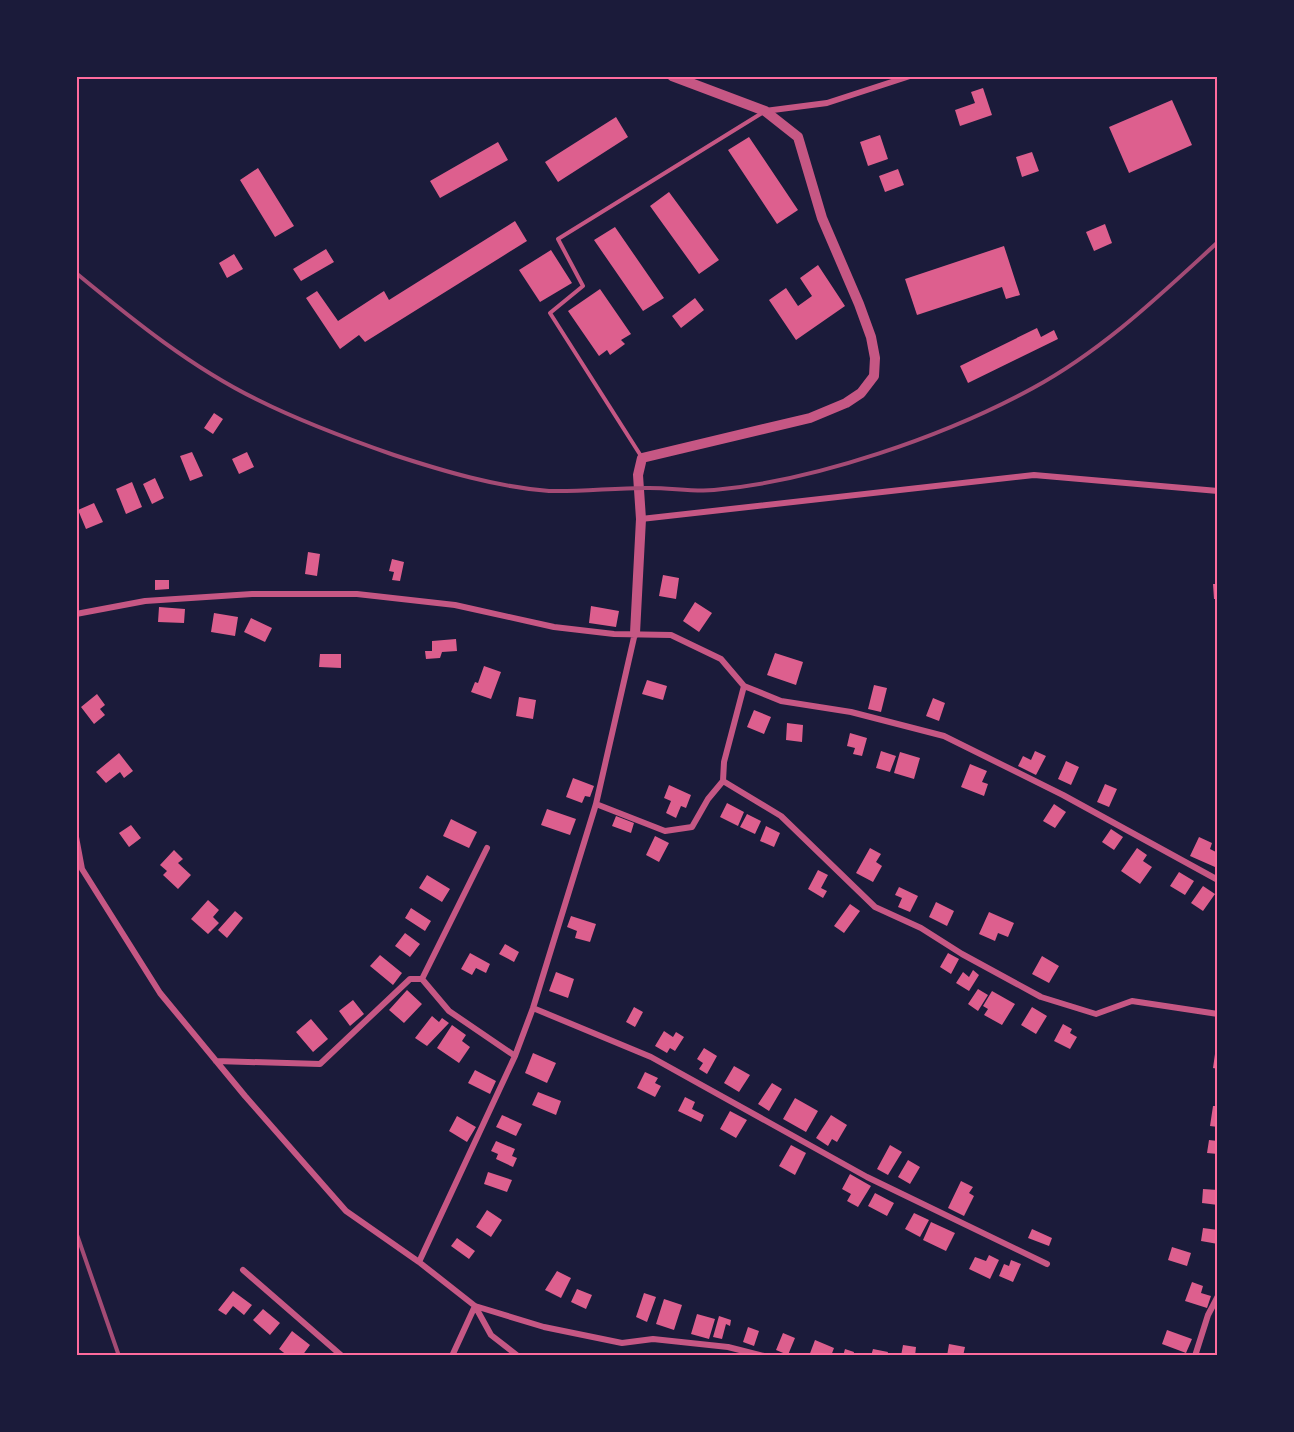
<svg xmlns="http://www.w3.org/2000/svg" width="1294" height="1432" viewBox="0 0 1294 1432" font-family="'IBM Plex Serif',serif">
<rect width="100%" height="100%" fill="#1b1b3a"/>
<!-- building -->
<path fill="#dd5f8e" d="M 983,88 L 992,115 L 960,126 L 955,110 L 975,103 L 971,92 Z
M 1172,100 L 1192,145 L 1129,173 L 1109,127 Z
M 616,117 L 628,137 L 558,182 L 545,162 Z
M 880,135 L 888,159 L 868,166 L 860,142 Z
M 749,137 L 798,210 L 777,224 L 728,150 Z
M 498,142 L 508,160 L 440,198 L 430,181 Z
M 1032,152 L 1039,171 L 1022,177 L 1016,157 Z
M 258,168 L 294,226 L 275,237 L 240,180 Z
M 898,169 L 904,185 L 885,192 L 879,176 Z
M 669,192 L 719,260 L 699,274 L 650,206 Z
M 515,221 L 527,241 L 365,342 L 359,335 L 340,349 L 306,298 L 317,291 L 338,321 L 384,291 L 389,300 Z
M 1105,224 L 1112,243 L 1094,251 L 1086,232 Z
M 615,227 L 664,298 L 643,311 L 594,240 Z
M 1004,246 L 1020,295 L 1006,299 L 1002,287 L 917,315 L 905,279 Z
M 326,249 L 334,262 L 301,281 L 293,269 Z
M 551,250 L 572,283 L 540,302 L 519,270 Z
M 234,254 L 243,269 L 227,278 L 219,263 Z
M 818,265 L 845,306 L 796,340 L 769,300 L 786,288 L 798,306 L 812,296 L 800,278 Z
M 600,289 L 631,334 L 621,340 L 625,344 L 610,355 L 607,350 L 599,356 L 568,311 Z
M 695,298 L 704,310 L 681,328 L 672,316 Z
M 1037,328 L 1041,337 L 1054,330 L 1058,339 L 968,383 L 960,366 Z
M 214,413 L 223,419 L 213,434 L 204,428 Z
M 192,452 L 203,476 L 190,481 L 180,456 Z
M 247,452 L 254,467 L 239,474 L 232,459 Z
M 155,478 L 164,498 L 152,504 L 143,484 Z
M 132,482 L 142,507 L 126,514 L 116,489 Z
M 94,503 L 103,522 L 86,529 L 78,510 Z
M 308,552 L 320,554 L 317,576 L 305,574 Z
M 392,559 L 404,562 L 400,581 L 392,580 L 394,572 L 389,571 Z
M 663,575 L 679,578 L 676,599 L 659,596 Z
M 155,580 L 169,580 L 169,589 L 155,590 Z
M 1213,584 L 1218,584 L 1218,599 L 1214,599 Z
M 695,602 L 712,613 L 699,632 L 683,621 Z
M 591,606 L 619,611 L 616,627 L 589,623 Z
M 159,607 L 185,609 L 184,623 L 158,622 Z
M 214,613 L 238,617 L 235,636 L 211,632 Z
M 251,618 L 272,628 L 265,642 L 244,632 Z
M 456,639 L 457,651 L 442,652 L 440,658 L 426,659 L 425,651 L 432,651 L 432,641 Z
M 775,653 L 803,662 L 796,685 L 767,675 Z
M 320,654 L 341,654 L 341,668 L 319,667 Z
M 484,666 L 501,672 L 491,699 L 471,692 L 475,682 L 478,683 Z
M 647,680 L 667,686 L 663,700 L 642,694 Z
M 874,685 L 887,688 L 881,712 L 868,709 Z
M 97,694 L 105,705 L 100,709 L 105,715 L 94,724 L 81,707 Z
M 519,697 L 536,700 L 533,719 L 516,716 Z
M 933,698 L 945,703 L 939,721 L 926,716 Z
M 754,710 L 771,717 L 764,734 L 747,727 Z
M 787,723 L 803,725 L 802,742 L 786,740 Z
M 850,733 L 867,738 L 862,756 L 853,754 L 855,748 L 847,746 Z
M 881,751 L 896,756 L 890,772 L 876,768 Z
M 1035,751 L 1046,756 L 1036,775 L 1018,766 L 1023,756 L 1031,760 Z
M 900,752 L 920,758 L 914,779 L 894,773 Z
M 119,753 L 133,771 L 124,778 L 120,772 L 106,783 L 96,772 Z
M 1066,761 L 1079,767 L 1071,785 L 1058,779 Z
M 970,764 L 987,771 L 982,782 L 988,784 L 984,796 L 961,787 Z
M 573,778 L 594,786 L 590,797 L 585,796 L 582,803 L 566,797 Z
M 1105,784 L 1117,789 L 1109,807 L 1097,802 Z
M 669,785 L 691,795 L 686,808 L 681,806 L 676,818 L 666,813 L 671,801 L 664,798 Z
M 727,803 L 744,812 L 738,826 L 720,817 Z
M 1054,804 L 1066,812 L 1055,828 L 1043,821 Z
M 547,809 L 576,819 L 570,835 L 541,825 Z
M 747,814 L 761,821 L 755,834 L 740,827 Z
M 616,816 L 634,823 L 631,833 L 612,826 Z
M 451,819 L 477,832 L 469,848 L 443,836 Z
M 131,825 L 141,838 L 129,847 L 119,833 Z
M 766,826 L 780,833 L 774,847 L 760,841 Z
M 1111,829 L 1123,837 L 1114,850 L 1102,842 Z
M 655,836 L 669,843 L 659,862 L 646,855 Z
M 1199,837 L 1212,843 L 1210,849 L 1218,853 L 1215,867 L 1190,856 Z
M 870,848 L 881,854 L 876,862 L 882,866 L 873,882 L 856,873 Z
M 1137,848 L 1147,855 L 1143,861 L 1152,867 L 1140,884 L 1121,871 Z
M 174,850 L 183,859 L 178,863 L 191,875 L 178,889 L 163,875 L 167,871 L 160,865 Z
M 818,870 L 828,875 L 821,888 L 827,891 L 823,898 L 808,889 Z
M 1179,872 L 1194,881 L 1185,895 L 1170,886 Z
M 427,875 L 450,889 L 442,902 L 419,888 Z
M 1203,886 L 1215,894 L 1203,911 L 1191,903 Z
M 899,887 L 918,896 L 910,912 L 898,907 L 902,898 L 895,895 Z
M 208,900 L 219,910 L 213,917 L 219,923 L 208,934 L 191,919 Z
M 936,902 L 954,911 L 947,926 L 929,917 Z
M 850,904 L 860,911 L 844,933 L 834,926 Z
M 411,908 L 431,921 L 425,931 L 405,918 Z
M 235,911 L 243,918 L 227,938 L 218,930 Z
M 989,912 L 1014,923 L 1008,937 L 998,933 L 995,941 L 979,934 Z
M 571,916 L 596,924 L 590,942 L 575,938 L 577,931 L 567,927 Z
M 405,933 L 420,944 L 410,957 L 395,946 Z
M 505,944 L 519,952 L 514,962 L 499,954 Z
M 470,953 L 490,964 L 486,973 L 476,968 L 472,975 L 461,969 Z
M 948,953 L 959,959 L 951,974 L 940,967 Z
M 380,955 L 402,973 L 393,985 L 370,966 Z
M 1042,956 L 1059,966 L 1049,983 L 1032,974 Z
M 973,970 L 979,975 L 969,991 L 956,983 L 963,972 L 969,977 Z
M 556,972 L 574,979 L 568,998 L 549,991 Z
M 978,989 L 988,995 L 978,1011 L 968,1004 Z
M 407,990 L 422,1004 L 404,1023 L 389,1010 Z
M 992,991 L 1015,1004 L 1002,1025 L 984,1015 L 988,1009 L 983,1006 Z
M 353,1000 L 364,1014 L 350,1026 L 339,1011 Z
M 634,1007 L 643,1012 L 635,1027 L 626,1022 Z
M 1032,1007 L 1047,1016 L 1036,1034 L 1021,1025 Z
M 432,1016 L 439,1022 L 442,1018 L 449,1023 L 427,1046 L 415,1038 Z
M 311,1019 L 328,1039 L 313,1052 L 296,1032 Z
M 1063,1024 L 1072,1029 L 1070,1033 L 1077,1037 L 1070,1049 L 1054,1041 Z
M 452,1025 L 466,1035 L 462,1041 L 470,1047 L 459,1063 L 437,1048 Z
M 664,1031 L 673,1037 L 676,1032 L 684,1037 L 675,1051 L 670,1048 L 667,1053 L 655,1046 Z
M 704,1048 L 717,1056 L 707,1074 L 699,1069 L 703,1063 L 697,1059 Z
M 533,1053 L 556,1063 L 547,1083 L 525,1073 Z
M 1215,1054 L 1218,1054 L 1218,1069 L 1213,1068 Z
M 734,1066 L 750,1075 L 739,1092 L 724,1083 Z
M 475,1070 L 496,1081 L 490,1094 L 468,1083 Z
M 645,1072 L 658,1078 L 655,1083 L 661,1086 L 655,1097 L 637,1088 Z
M 772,1083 L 782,1089 L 769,1111 L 758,1104 Z
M 538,1092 L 561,1101 L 556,1115 L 532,1105 Z
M 685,1097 L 695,1102 L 692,1109 L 704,1115 L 701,1122 L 678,1111 Z
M 795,1098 L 818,1111 L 806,1132 L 783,1119 Z
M 1213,1106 L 1218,1106 L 1218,1127 L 1210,1126 Z
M 730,1111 L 747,1120 L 736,1138 L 720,1129 Z
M 502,1115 L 522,1124 L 516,1136 L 496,1127 Z
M 831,1115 L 847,1125 L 837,1142 L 832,1139 L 828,1146 L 816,1138 Z
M 457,1116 L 476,1127 L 467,1142 L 449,1131 Z
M 1209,1140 L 1218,1141 L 1218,1154 L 1207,1153 Z
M 496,1141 L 515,1149 L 512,1156 L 517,1158 L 513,1167 L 496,1159 L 498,1154 L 491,1151 Z
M 791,1145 L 806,1153 L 795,1175 L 779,1166 Z
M 890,1145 L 902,1152 L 888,1175 L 877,1169 Z
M 908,1160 L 920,1167 L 910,1184 L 898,1177 Z
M 488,1172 L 512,1180 L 507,1192 L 484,1184 Z
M 850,1174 L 871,1186 L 858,1207 L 847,1201 L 851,1194 L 842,1189 Z
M 961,1181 L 973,1187 L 969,1193 L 974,1196 L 964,1216 L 948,1208 Z
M 1203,1189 L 1218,1190 L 1218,1205 L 1202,1203 Z
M 875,1193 L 894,1203 L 887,1216 L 868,1206 Z
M 487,1210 L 502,1220 L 491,1237 L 476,1227 Z
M 914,1213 L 929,1220 L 920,1237 L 905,1229 Z
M 931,1222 L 955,1233 L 946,1251 L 923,1240 Z
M 1203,1228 L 1218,1230 L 1218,1244 L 1201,1241 Z
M 1032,1229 L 1052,1238 L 1049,1246 L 1028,1238 Z
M 457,1238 L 475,1251 L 469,1259 L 451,1246 Z
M 1172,1247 L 1191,1253 L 1187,1266 L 1168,1260 Z
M 989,1255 L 999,1260 L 990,1279 L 969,1269 L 975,1257 L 986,1261 Z
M 1011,1260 L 1021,1264 L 1013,1282 L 999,1276 L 1004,1264 L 1009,1266 Z
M 557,1271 L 571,1278 L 561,1298 L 545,1290 Z
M 1192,1282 L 1203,1286 L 1201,1293 L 1211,1296 L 1207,1308 L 1185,1301 Z
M 577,1289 L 592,1295 L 586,1309 L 571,1302 Z
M 233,1291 L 252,1305 L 244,1315 L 233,1306 L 226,1315 L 218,1310 Z
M 644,1293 L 656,1297 L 647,1322 L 636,1317 Z
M 664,1299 L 682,1305 L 674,1330 L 656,1324 Z
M 263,1309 L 280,1323 L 270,1335 L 253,1320 Z
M 697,1314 L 715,1319 L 709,1339 L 691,1334 Z
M 719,1316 L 731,1320 L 730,1326 L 726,1324 L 722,1339 L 713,1337 Z
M 748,1327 L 759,1331 L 754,1346 L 743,1342 Z
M 1167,1330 L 1192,1339 L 1186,1353 L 1162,1344 Z
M 292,1331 L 310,1345 L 302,1356 L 288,1356 L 279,1349 Z
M 783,1333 L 795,1338 L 788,1355 L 776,1350 Z
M 815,1340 L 834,1348 L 831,1356 L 809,1356 Z
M 949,1344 L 965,1347 L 963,1356 L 947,1356 Z
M 903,1345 L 916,1347 L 915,1356 L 901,1356 Z
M 845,1349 L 854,1352 L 853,1356 L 843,1356 Z
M 873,1349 L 888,1352 L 887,1356 L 871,1356 Z"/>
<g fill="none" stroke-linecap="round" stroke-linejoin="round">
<!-- service -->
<path stroke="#c65784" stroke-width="4" d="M 641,456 L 550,313 L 583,286 L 558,239 L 762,113"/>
<!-- minor -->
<path stroke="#c65784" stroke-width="6" d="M 765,111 L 827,103 L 910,76
M 641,519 L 1034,475 L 1218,491
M 76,614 L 145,601 L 252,594 L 357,594 L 455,605 L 554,627 L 614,634 L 671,635 L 721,659 L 744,686 L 781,701 L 851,712 L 944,736 L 1063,795 L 1218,880
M 723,781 L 724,762 L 744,686
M 596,804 L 665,831 L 692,827 L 708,799 L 723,781 L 781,816 L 875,907 L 921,928 L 962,954 L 1041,997 L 1096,1014 L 1132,1001 L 1218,1014
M 76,837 L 82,869 L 160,993 L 245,1096 L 346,1211 L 419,1262 L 475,1306 L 544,1327 L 622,1343 L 653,1339 L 728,1347 L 764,1356
M 422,979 L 487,848
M 533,1008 L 651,1057 L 867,1177 L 1047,1264
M 216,1061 L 320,1064 L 410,979 L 422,979 L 449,1011 L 515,1056
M 419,1262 L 515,1056 L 533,1008 L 596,804 L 635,633
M 243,1270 L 342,1356
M 475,1306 L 491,1335 L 518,1356
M 452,1356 L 475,1306
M 1195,1356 L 1208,1315 L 1218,1296"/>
<!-- tertiary -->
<path stroke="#c65784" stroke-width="10" d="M 635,633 L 641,519 L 638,475 L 642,458 L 810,418 L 846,403 L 861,393 L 874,376 L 875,358 L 871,337 L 859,304 L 822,218 L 798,137 L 765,111 L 672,76"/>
<!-- rail -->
<path stroke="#a44b75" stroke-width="4" d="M 76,273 C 133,320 192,368 258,400 C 302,422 348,439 394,455 C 443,471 497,487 549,491 C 580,492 613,488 644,488 C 667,487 691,492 714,490 C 815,481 945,436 1033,388 C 1103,350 1160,295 1218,242
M 76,1232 L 119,1356"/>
</g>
<!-- border -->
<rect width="1294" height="1432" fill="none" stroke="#1b1b3a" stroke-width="156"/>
<rect x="78" y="78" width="1138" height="1276" fill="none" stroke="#ff6b9d" stroke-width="2"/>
</svg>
